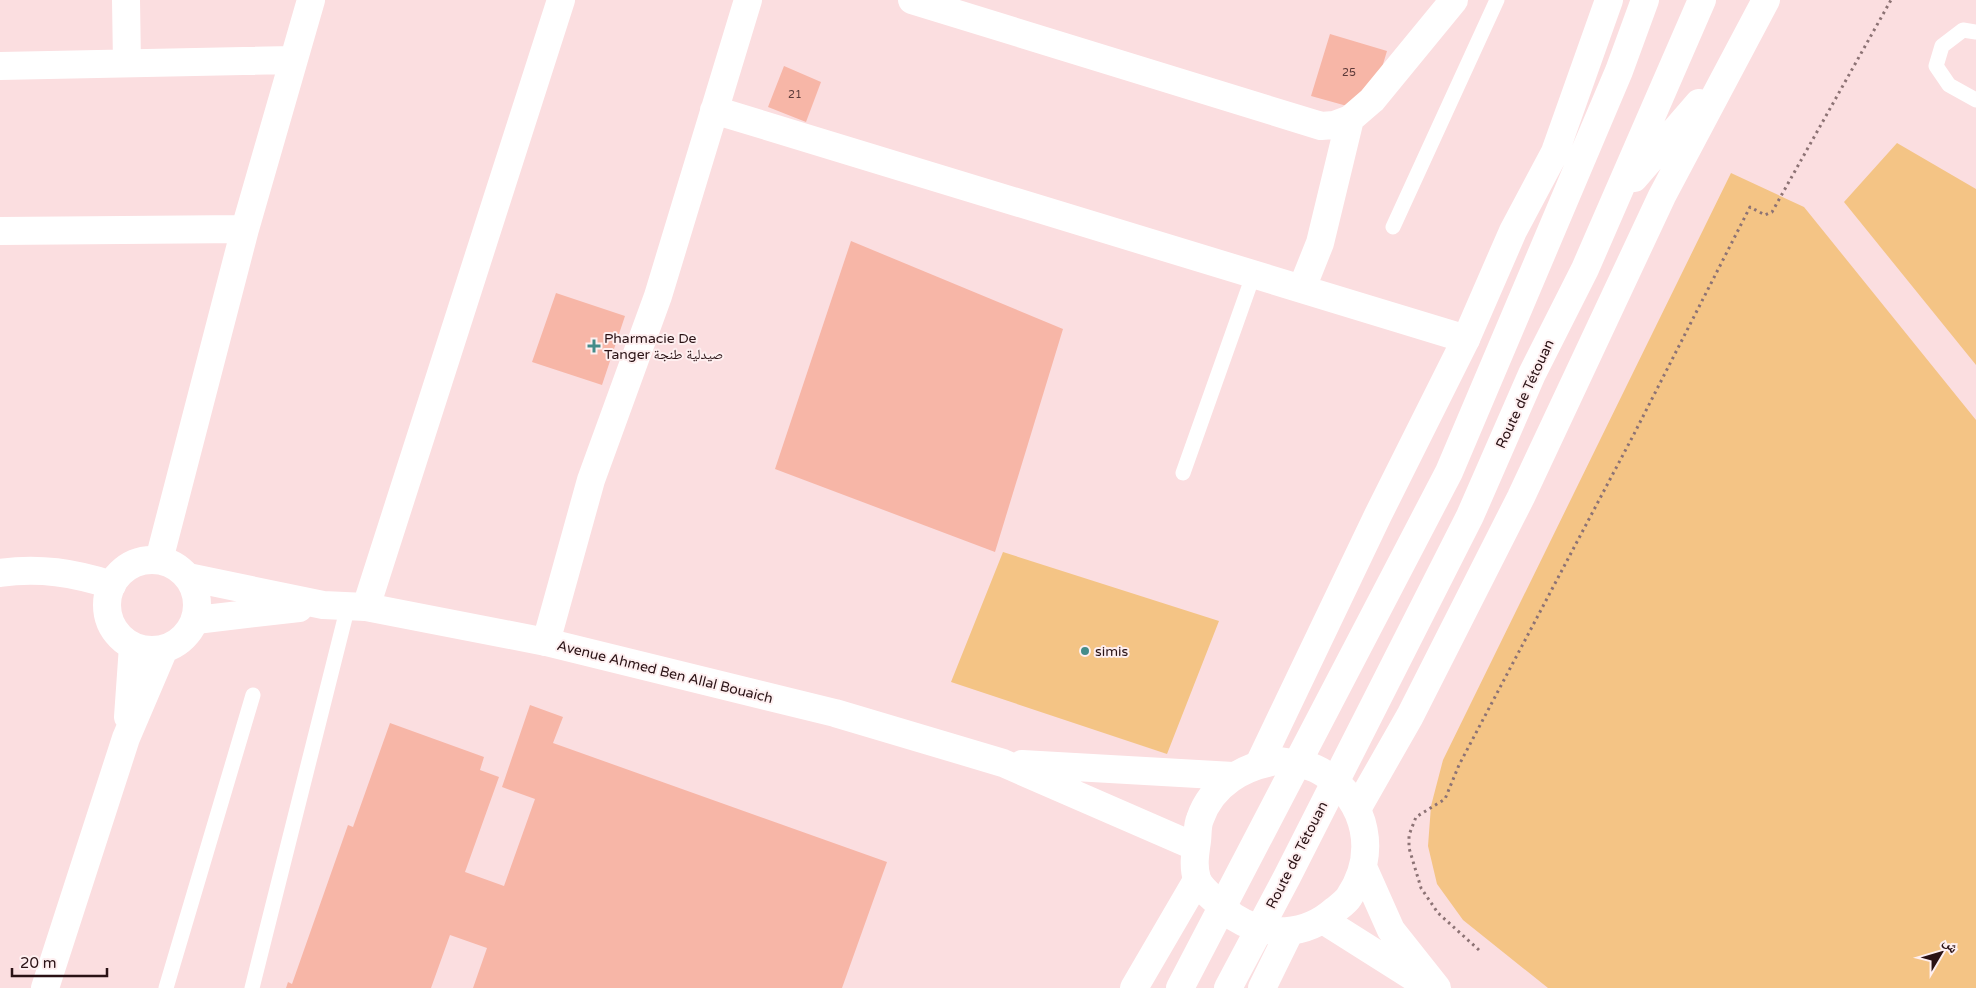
<svg xmlns="http://www.w3.org/2000/svg" width="1976" height="988" viewBox="0 0 1976 988" font-family="'Varela Round','Noto Naskh Arabic',sans-serif">
<rect width="100%" height="100%" fill="#fbdee0"/>
<!-- green -->
<path fill="#f4c485" d="M 1897,143 L 1976,189 L 1976,365 L 1844,202 Z
M 1731,173 L 1804,207 L 1976,420 L 1976,988 L 1548,988 L 1463,920 L 1437,884 L 1428,846 L 1431,806 L 1443,760 Z
M 1003,552 L 1219,621 L 1167,754 L 951,682 Z"/>
<!-- building -->
<path fill="#f7b6a7" d="M 1330,34 L 1387,51 L 1374,94 L 1347,106 L 1311,96 Z
M 784,66 L 821,82 L 806,122 L 768,107 Z
M 851,241 L 1063,329 L 995,552 L 775,469 Z
M 556,293 L 625,316 L 602,385 L 532,362 Z
M 530,705 L 563,717 L 553,743 L 887,862 L 842,988 L 473,988 L 487,948 L 450,935 L 431,988 L 286,988 L 288,982 L 292,984 L 348,825 L 353,827 L 390,723 L 484,757 L 480,770 L 499,777 L 465,872 L 504,886 L 535,799 L 502,787 Z"/>
<g fill="none" stroke-linecap="round" stroke-linejoin="round">
<!-- path -->
<path stroke="#8c7274" stroke-width="3" stroke-dasharray="2.5 4" stroke-linecap="butt" d="M 1479,950 L 1438,913 L 1421,888 L 1409,848 L 1409,835 L 1416,817 L 1445,799 L 1459,765 L 1634,434 L 1750,207 L 1765,215 L 1772,212 L 1891,0"/>
<!-- lane -->
<path stroke="#fff" stroke-width="15" d="M 1976,32 L 1963,30 L 1942,46 L 1936,66 L 1949,85 L 1976,100
M 1393,227 L 1497,0
M 1183,473 L 1254,273
M 166,988 L 253,695
M 252,988 L 348,606"/>
<!-- street -->
<path stroke="#fff" stroke-width="28" d="M 126,0 L 127,63
M 912,0 L 1321,126 L 1334,125 L 1350,119 L 1372,100 L 1454,0
M 0,66 L 293,60
M 714,110 L 1466,339
M 0,231 L 245,229
M 1302,288 L 1320,243 L 1350,119
M 159,560 L 245,229 L 311,0
M 0,573 C 39,567 74,573 112,585
M 366,607 L 561,0
M 546,642 L 591,480 L 658,296 L 748,0"/>
<!-- primary -->
<path stroke="#fff" stroke-width="28" d="M107 605a45 45 0 1 1 90 0a45 45 0 1 1-90 0Z
M 188,577 L 323,605 L 366,607 L 546,642 L 835,713 L 1003,763 L 1196,847
M 196,620 L 299,608
M 128,717 L 133,646
M 1278,761 C 1294,763 1311,764 1325,774 C 1367,802 1378,854 1349,897 C 1346,902 1340,906 1335,910 C 1306,936 1267,938 1234,917 C 1228,913 1222,907 1217,902 C 1210,895 1200,888 1197,879 C 1193,867 1195,854 1197,841 C 1198,834 1197,826 1200,819 C 1212,784 1244,766 1278,761 Z
M 1022,764 L 1233,776
M 1363,867 L 1391,930 L 1437,988
M 1323,920 L 1426,985
M 45,988 L 126,738 L 164,649"/>
<!-- highway -->
<path stroke="#fff" stroke-width="28" d="M 1634,178 L 1699,103
M 1259,764 L 1378,515 L 1466,339 L 1513,231 L 1555,152 L 1609,0
M 1357,809 L 1410,716 L 1521,497 L 1662,196 L 1766,0
M 1134,988 L 1197,880
M 1180,988 L 1449,472 L 1619,71 L 1645,0
M 1228,988 L 1287,877 L 1470,516 L 1532,374 L 1585,269 L 1702,0
M 1262,988 L 1290,931"/>
</g>
<!-- markers -->
<g fill="#448c8a" stroke="#feeff0" stroke-width="2">
<path d="M591.5 338.5h5v5h5v5h-5v5h-5v-5h-5v-5h5z"/>
<circle cx="1085" cy="651" r="5"/>
</g>
<g text-anchor="middle" dominant-baseline="central" stroke-width="4" stroke-linejoin="round" paint-order="stroke">
<!-- number labels -->
<g font-size="11" fill="#5d3b3a">
<text x="1349" y="72">25</text>
<text x="795" y="94">21</text>
</g>
<!-- poi labels -->
<g font-size="14" fill="#2a1215" stroke="#feeff0" text-anchor="start">
<text x="604" y="338">Pharmacie De<tspan x="604" dy="16">Tanger صيدلية طنجة</tspan></text>
<text x="1095" y="651">simis</text>
</g>
<!-- street labels -->
<g font-size="14" fill="#2a1215" stroke="#feeff0">
<text transform="translate(1525 394) rotate(-65)">Route de Tétouan</text>
<text transform="translate(665 672) rotate(14)">Avenue Ahmed Ben Allal Bouaich</text>
<text transform="translate(1297 855) rotate(-63)">Route de Tétouan</text>
</g>
</g>
<!-- north arrow -->
<g transform="translate(1941 953) rotate(52)" stroke="#feeff0" stroke-width="4" paint-order="stroke">
<path d="M0-4L9 19L0 12L-9 19Z" fill="#2a1215"/>
<text y="-8" font-size="14" font-weight="bold" text-anchor="middle" fill="#2a1215">ش</text>
</g>
<!-- scale -->
<path d="M12 968v8h95v-8" fill="none" stroke="#2a1215" stroke-width="2.5"/>
<text x="20" y="968" font-size="15" fill="#2a1215" stroke="#feeff0" stroke-width="4" paint-order="stroke">20 m</text>
</svg>
